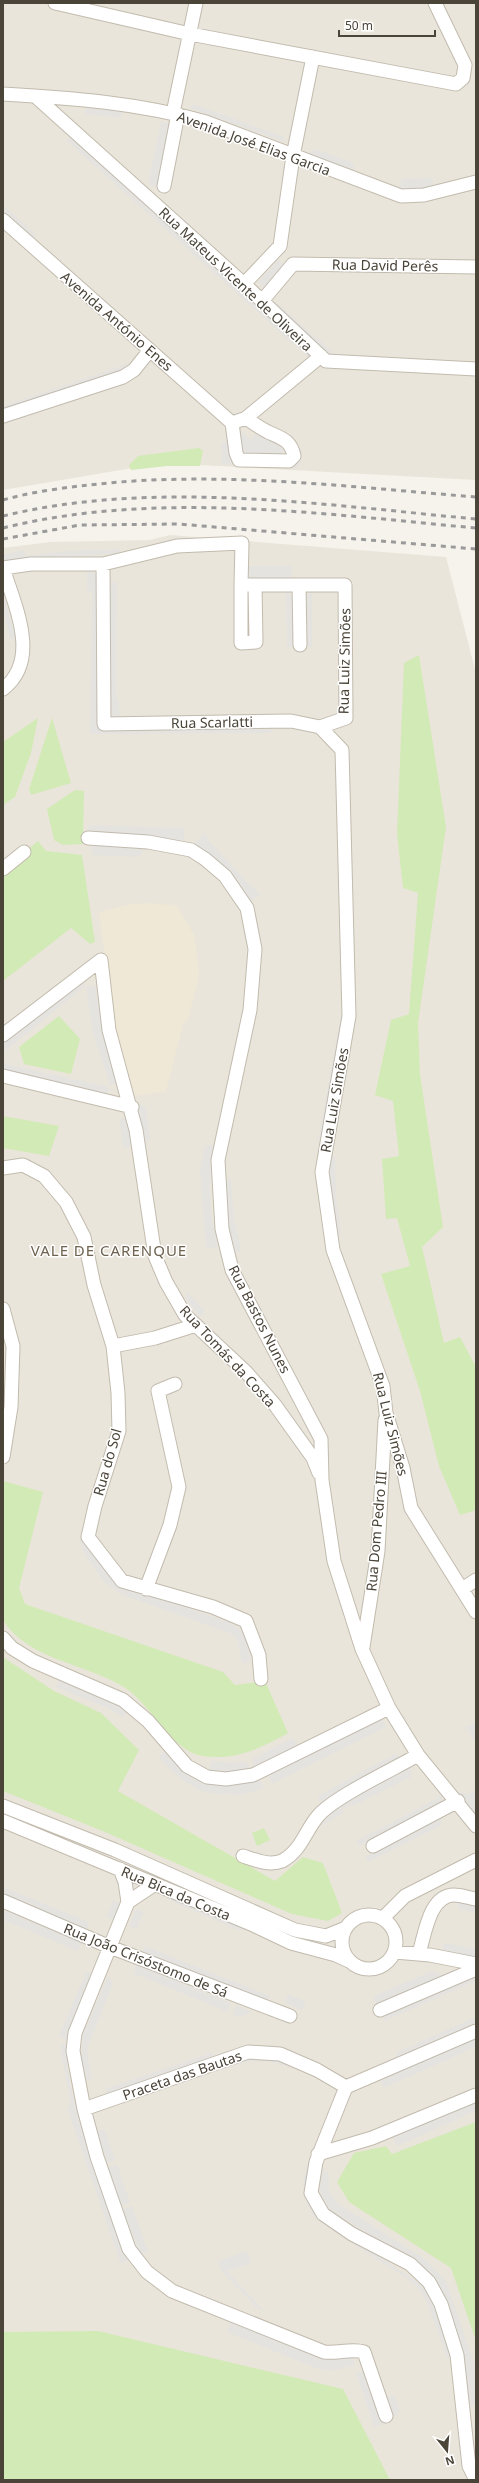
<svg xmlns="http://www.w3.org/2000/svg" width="479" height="2483" viewBox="0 0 479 2483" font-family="'Noto Sans',sans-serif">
<rect width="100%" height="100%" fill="#f6f3ec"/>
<!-- residential -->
<path fill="#eae5da" d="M 3,3 L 476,3 L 476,480 L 162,463 L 3,490 Z
M 170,535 L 446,557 L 476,673 L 476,2480 L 353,2480 L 3,2399 L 3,548 L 50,542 L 150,540 Z"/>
<!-- education -->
<path fill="#efe8d6" d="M 151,903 L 177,906 L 194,935 L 199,975 L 188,1020 L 183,1024 L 166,1091 L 135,1096 L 115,1032 L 99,912 L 132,904 Z"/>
<!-- green -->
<path fill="#d2eab5" d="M 199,448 L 203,451 L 200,466 L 167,466 L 131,470 L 129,465 L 138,456 Z
M 419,655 L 446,827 L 418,1023 L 420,1074 L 443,1227 L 422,1247 L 444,1343 L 460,1337 L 476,1367 L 476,1510 L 460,1515 L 439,1466 L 420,1391 L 381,1274 L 410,1266 L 397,1218 L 386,1219 L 382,1159 L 399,1156 L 393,1101 L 375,1095 L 391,1020 L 409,1014 L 418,893 L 403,888 L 397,834 L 404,663 Z
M 38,718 L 31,753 L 15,797 L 3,805 L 3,742 Z
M 52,718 L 71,783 L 31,795 L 29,789 Z
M 75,790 L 84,791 L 83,844 L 63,845 L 54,840 L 47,809 Z
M 38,841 L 46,851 L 82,855 L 95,942 L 90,944 L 71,928 L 3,981 L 3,871 Z
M 59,1016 L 80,1039 L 71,1074 L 24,1064 L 19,1047 Z
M 3,1116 L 59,1126 L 49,1156 L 3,1148 Z
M 3,1481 L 43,1492 L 19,1588 L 25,1604 L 223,1672 L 235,1685 L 265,1681 L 288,1733 C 262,1748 234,1761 202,1756 C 170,1750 151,1704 124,1687 C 87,1664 28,1660 3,1620 Z
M 3,1657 L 54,1691 L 101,1713 L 139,1750 L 118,1791 L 275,1881 L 303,1857 L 323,1863 L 342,1913 L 328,1921 L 292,1914 L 105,1832 L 3,1791 Z
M 264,1828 L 270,1840 L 257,1846 L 252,1833 Z
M 476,2122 L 476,2341 L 451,2268 L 349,2202 L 337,2182 L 354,2153 L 386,2146 L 392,2154 Z
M 98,2331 L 343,2389 L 390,2480 L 3,2480 L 3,2332 Z"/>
<!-- parking -->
<path fill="#e5e3e0" d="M 194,104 L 284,137 L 285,142 L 189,108 Z
M 86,106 L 122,109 L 121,118 L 85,114 Z
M 161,121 L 173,124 L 160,188 L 148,184 Z
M 71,135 L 97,158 L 97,161 L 99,160 L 312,354 L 311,360 L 67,141 Z
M 316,149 L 354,163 L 354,174 L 310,156 L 308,153 Z
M 432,178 L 434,187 L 417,190 L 400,190 L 401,179 Z
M 3,205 L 34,233 L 36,244 L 3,213 Z
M 278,260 L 284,265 L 264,288 L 258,282 Z
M 275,304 L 278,304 L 337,356 L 332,358 Z
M 127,364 L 133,368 L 3,411 L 3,406 Z
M 238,430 L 251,440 L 256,433 L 284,446 L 285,449 L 280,455 L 243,453 L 240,451 Z
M 230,440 L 232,456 L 288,463 L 297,449 L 302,449 L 300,464 L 296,468 L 239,465 L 234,462 L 230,465 L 222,464 L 221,444 Z
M 120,549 L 121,553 L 3,563 L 3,555 L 24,550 L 26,556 L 65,551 Z
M 246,566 L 292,566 L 291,580 L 247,580 Z
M 87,569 L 97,575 L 98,724 L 273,727 L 271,733 L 90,734 L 92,591 L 87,591 Z
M 111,582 L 117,583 L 116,696 L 119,700 L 120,719 L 113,716 L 109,711 Z
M 286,590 L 293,598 L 295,647 L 287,647 Z
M 312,590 L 312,647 L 303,647 L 304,598 Z
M 5,600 L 17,644 L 15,663 L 12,663 L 15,650 L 14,638 L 10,639 L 3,610 L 3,602 Z
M 89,825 L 184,828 L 184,840 L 88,834 Z
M 204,833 L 208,838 L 207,839 L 244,878 L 243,879 L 260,894 L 253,900 L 247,902 L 222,867 L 206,852 L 194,844 Z
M 91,846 L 143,848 L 139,857 L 92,855 Z
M 81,978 L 85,986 L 5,1051 L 3,1041 Z
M 95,985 L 103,1032 L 121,1083 L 110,1085 L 93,1033 L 86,987 Z
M 341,1014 L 344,1014 L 321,1141 L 318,1141 Z
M 5,1064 L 109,1087 L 107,1096 L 3,1073 Z
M 136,1103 L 146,1107 L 150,1138 L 143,1148 Z
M 128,1118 L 132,1146 L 123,1148 L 119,1119 Z
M 205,1145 L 215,1146 L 210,1186 L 211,1213 L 218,1247 L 206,1248 L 200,1171 Z
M 328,1155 L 335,1156 L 336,1194 L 341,1233 L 335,1238 L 327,1196 Z
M 222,1178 L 231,1179 L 234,1218 L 241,1249 L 240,1252 L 233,1255 L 228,1242 Z
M 188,1292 L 205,1311 L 200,1317 L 185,1299 Z
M 87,1536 L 97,1560 L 116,1580 L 132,1588 L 233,1624 L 241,1630 L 247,1638 L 251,1661 L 242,1664 L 238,1641 L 232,1634 L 123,1595 L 105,1583 L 85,1556 L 79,1539 Z
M 60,1678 L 108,1697 L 129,1710 L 123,1717 L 107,1708 L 56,1687 Z
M 382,1719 L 386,1727 L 272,1784 L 268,1775 Z
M 476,1722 L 476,1745 L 468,1729 L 466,1730 L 464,1727 Z
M 292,1738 L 299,1746 L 253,1769 L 252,1759 Z
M 166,1750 L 181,1769 L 202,1781 L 231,1786 L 260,1779 L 264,1788 L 241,1795 L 214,1794 L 199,1790 L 180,1779 L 158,1757 Z
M 394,1754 L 402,1757 L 321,1807 L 318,1796 Z
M 212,1761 L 233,1763 L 245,1761 L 251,1770 L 231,1773 L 210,1770 Z
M 411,1767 L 411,1777 L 353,1806 L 351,1804 L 342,1810 L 344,1813 L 316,1829 L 325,1816 L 346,1800 Z
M 452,1791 L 468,1794 L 475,1791 L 476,1815 Z
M 440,1794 L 443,1799 L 442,1803 L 359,1846 L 356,1841 L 438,1798 Z
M 441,1818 L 442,1825 L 368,1862 L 365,1857 Z
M 3,1887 L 89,1922 L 86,1931 L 3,1897 Z
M 168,1895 L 194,1906 L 248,1930 L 237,1930 L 167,1899 Z
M 113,1900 L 121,1903 L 114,1920 L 106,1917 Z
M 456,1900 L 476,1904 L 476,1913 L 459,1909 Z
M 136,1909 L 144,1912 L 137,1929 L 129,1926 Z
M 3,1910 L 82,1943 L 77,1951 L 3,1920 Z
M 444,1943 L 476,1949 L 476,1957 L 442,1950 Z
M 145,1946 L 270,1996 L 266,2005 L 141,1954 Z
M 136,1965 L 231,2003 L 228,2012 L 133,1973 Z
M 432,1971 L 446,1977 L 378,2007 L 373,1996 Z
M 86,1972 L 93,1973 L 67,2040 L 59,2036 Z
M 476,1975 L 476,1981 L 384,2021 L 382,2016 Z
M 108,1976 L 113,1984 L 88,2047 L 88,2058 L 92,2078 L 85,2080 L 81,2058 L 83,2034 Z
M 288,1994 L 306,2001 L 302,2010 L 285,2003 Z
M 236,2005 L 252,2012 L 240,2017 L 232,2014 Z
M 476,2017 L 476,2026 L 397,2060 L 397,2052 Z
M 476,2038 L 476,2047 L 384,2088 L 380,2080 Z
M 66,2042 L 67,2066 L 74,2099 L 130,2258 L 121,2264 L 67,2108 L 71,2104 L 61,2052 L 61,2045 Z
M 211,2053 L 216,2056 L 105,2094 L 107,2088 Z
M 249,2057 L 268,2057 L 290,2063 L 285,2066 L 265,2061 L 244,2062 L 123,2102 L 119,2099 Z
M 476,2101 L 476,2111 L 397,2146 L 392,2137 Z
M 97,2130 L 105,2130 L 115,2160 L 107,2163 Z
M 321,2141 L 308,2185 L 328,2222 L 422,2285 L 434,2303 L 452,2359 L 447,2358 L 427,2303 L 420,2290 L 409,2280 L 321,2223 L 312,2214 L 303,2194 L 304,2178 L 314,2144 Z
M 117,2164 L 130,2203 L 122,2206 L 108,2167 Z
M 323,2168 L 329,2174 L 329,2191 L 337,2203 L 426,2260 L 446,2281 L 476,2368 L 476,2404 L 469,2408 L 463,2356 L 426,2272 L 328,2208 L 319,2190 Z
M 132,2206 L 148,2252 L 140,2255 L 123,2209 Z
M 247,2251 L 252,2263 L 227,2271 L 264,2311 L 258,2309 L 222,2272 L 218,2261 Z
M 231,2320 L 324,2359 L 331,2360 L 352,2354 L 355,2365 L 332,2371 L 318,2369 L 227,2332 Z
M 368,2369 L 387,2423 L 374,2427 L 356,2373 Z
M 395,2395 L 400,2411 L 394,2418 L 387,2397 Z"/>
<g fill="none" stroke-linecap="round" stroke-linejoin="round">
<!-- minor casing -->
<g stroke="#c2bbae" stroke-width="15">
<path id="minor" d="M 55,3 L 190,34 L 456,84 L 463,78 L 465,65 L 435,3
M 3,94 C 72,98 140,103 206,122 L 401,196 L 424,195 L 476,182
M 35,96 L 244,284 L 326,361 L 476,369
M 173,113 L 196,3
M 164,186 L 178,114
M 3,220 L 232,423 L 246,418 L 321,356
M 293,264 L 476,267
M 244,284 L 280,246 L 293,156 L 313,57
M 262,301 L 293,264
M 3,416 L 123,377 L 134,370 L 150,350
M 232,423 L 236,453 L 239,460 L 289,461 L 294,456 C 291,440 281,438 268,432 C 260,428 253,423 246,418
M 3,568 L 31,564 L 103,564 L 177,546 L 242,543 L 241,585 L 345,585 L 346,718 L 320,727 L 291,721 L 104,724 L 103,564
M 3,568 C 15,606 41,660 3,689
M 241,585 L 241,643 L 256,642 L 255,585
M 299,585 L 300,645
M 320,727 L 342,750 L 349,1016 L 322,1172 L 333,1250 L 383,1386 L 386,1413 L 403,1468 L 411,1508 L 476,1612
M 88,838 L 148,842 L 191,850 L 205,859 L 225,876 L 247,908 L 255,949 L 250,1010 L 218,1160 L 222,1229 L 232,1270 L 321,1439 L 322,1480 L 334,1561 L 362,1649 L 389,1708 L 418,1755 L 476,1826
M 3,869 L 24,852
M 3,1035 L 101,960 L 109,1030 L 136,1130 L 155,1256 L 166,1282 L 185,1315 L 246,1372 L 275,1405 L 313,1458 L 319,1473
M 3,1076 L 132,1107
M 3,1168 L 23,1165 L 44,1176 L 66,1202 L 84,1237 L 94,1285 L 113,1346 L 118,1393 L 119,1431 L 95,1506 L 88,1537 L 122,1581 L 213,1607 L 246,1621 L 259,1655 L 261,1679
M 3,1309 L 13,1346 L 11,1407 L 3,1457
M 113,1346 L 155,1338 L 196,1325
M 146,1589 L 170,1525 L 179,1487 L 158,1391 L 175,1384
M 462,1589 L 476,1580
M 3,1638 L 12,1648 L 33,1661 L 123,1700 L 148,1721 L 187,1766 L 207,1777 L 226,1779 L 253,1775 L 389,1708
M 363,1647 L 378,1551 L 385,1420
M 3,1806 L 115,1850 L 295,1930 L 326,1936 L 346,1928
M 3,1821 L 251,1924 L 291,1943 L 336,1955 L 349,1961
M 373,1846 L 458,1801
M 243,1856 C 255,1860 269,1866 282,1861 C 301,1851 305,1831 318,1816 C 334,1797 394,1769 418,1755
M 120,1869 L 125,1882 L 128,1902 L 75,2033 L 73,2051 L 84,2109 L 97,2157 L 129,2249 L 147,2272 L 172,2291 L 324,2352 C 338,2354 350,2348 364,2352 L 386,2416
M 3,1901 L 110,1947 L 290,2016
M 128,1902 L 155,1884
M342 1942a27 27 0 1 1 54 0a27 27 0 1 1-54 0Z
M 383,1918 L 405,1896 L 476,1860
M 395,1952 L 430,1955 L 476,1964
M 419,1953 C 425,1935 429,1895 454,1895 C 461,1895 469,1898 476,1899
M 380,2010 L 476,1969
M 84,2109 L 248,2052 L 280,2054 L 317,2070 L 346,2087
M 318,2154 L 372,2138 L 476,2095
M 476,2480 L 469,2466 L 457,2355 L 441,2304 L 429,2282 L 410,2264 L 352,2234 L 323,2214 L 311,2193 L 316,2162 L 346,2087 L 476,2031"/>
</g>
<!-- minor -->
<use href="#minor" stroke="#fff" stroke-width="13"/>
<!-- rail -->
<path stroke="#9a9a9a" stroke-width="3" stroke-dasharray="5 5" stroke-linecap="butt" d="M 3,500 C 31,492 61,488 89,485 C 218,470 348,487 476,497
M 3,516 C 155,479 323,505 476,519
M 3,528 C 156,490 322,514 476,528
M 3,539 L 80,525 L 179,524 L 476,549"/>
</g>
<g text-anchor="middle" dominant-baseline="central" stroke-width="3" stroke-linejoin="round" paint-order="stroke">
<!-- street labels -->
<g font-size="14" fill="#4b4439" stroke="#fff">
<text transform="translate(254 143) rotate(20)">Avenida José Elias Garcia</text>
<text transform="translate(385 265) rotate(1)">Rua David Perês</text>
<text transform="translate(236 279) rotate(43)">Rua Mateus Vicente de Oliveira</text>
<text transform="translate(117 321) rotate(41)">Avenida António Enes</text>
<text transform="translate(344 661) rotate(-89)">Rua Luiz Simões</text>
<text transform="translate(212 722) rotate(-1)">Rua Scarlatti</text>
<text transform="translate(334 1100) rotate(-80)">Rua Luiz Simões</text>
<text transform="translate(260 1319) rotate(63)">Rua Bastos Nunes</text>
<text transform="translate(228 1356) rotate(47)">Rua Tomás da Costa</text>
<text transform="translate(391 1424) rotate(76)">Rua Luiz Simões</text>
<text transform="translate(107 1462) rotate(-74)">Rua do Sol</text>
<text transform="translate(376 1531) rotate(-85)">Rua Dom Pedro III</text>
<text transform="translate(176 1893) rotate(23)">Rua Bica da Costa</text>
<text transform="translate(146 1960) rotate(22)">Rua João Crisóstomo de Sá</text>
<text transform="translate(182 2075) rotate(-19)">Praceta das Bautas</text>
</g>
<!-- neighbourhood labels -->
<g font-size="15" letter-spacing="1" fill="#6e6250" stroke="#fff">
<text x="109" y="1250">VALE DE CARENQUE</text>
</g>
</g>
<!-- border -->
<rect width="479" height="2483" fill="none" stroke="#4b4439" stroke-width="8"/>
<!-- north arrow -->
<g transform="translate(447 2451) rotate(163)" stroke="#ffffff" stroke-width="3" paint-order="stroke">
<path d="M0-3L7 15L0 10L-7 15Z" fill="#4b4439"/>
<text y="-6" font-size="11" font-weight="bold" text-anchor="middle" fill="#4b4439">N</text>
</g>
<!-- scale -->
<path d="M339 30v6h96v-6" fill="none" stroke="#4b4439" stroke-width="2"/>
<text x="345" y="30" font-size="12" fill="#4b4439" stroke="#ffffff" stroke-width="3" paint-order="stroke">50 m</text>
</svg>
